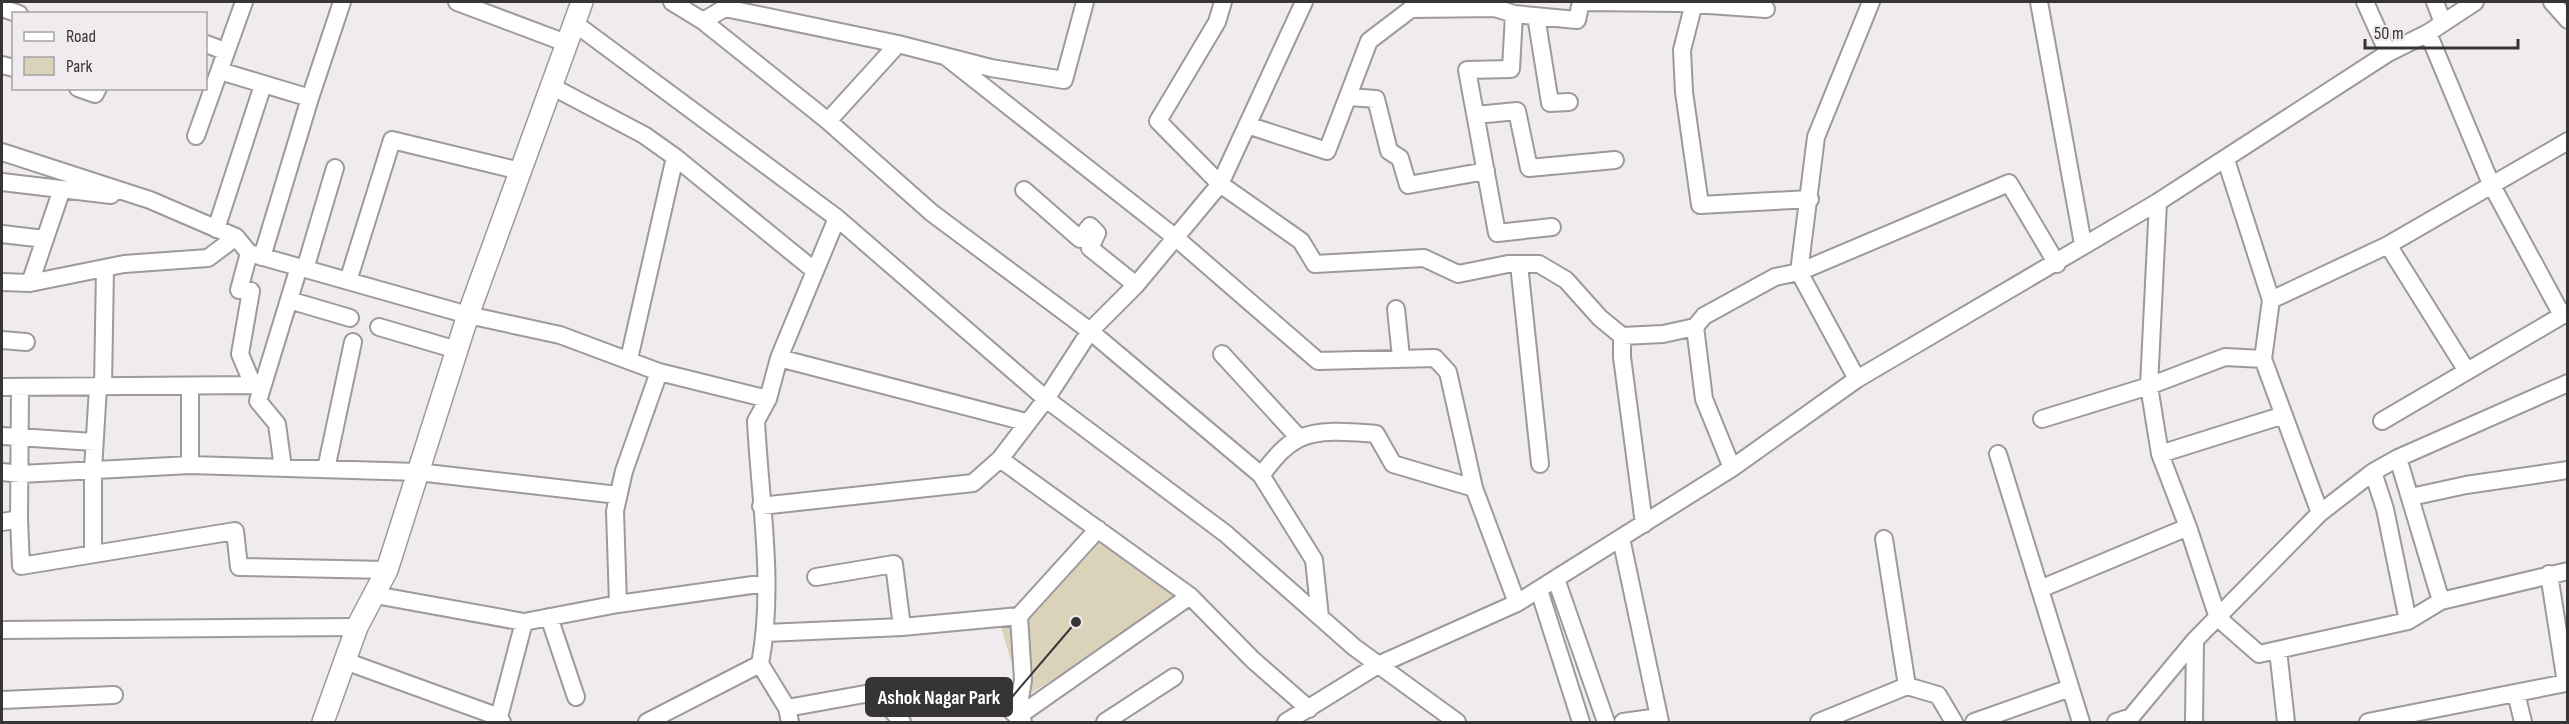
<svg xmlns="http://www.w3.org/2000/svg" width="2569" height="724" viewBox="0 0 2569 724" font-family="'Sofia Sans Condensed',sans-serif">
<rect width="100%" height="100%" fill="#f0ebef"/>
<!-- green -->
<path fill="#dad3ba" d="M 1097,537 L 1169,587 L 1175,597 L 1078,664 L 1023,698 L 1001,628 L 1027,617 Z"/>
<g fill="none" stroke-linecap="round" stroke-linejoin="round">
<!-- minor casing -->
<g stroke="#9d999c" stroke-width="20">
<path id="minor" d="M 457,2 L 566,43
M 672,2 L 703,21 L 828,121 L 932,213 L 1090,331 L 1261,475 L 1314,560 L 1320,617
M 1223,2 L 1217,22 L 1158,121 L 1220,184 L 1301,241 L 1315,264 L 1424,258 L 1458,274 L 1508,264 L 1539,264 L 1566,280 L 1600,318 L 1622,336 L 1663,334 L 1695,327 L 1704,399 L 1732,468
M 2039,2 L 2083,244
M 2365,2 L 2388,53
M 2435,2 L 2443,23
M 2552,2 L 2568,20
M 1694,3 L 1682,50 L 1684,92 L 1700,205 L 1810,199
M 2,8 L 19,14
M 1514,14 L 1511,69 L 1467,70 L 1497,233 L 1552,227
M 1536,16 L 1550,103 L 1569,102
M 703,21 L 725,8 L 898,44 L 991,68 L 1064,80 L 1085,2
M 573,22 L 837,218 L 1046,399 L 1226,534 L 1354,647 L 1457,722
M 2428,33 L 2491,184 L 2562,315
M 206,44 L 225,51
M 945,56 L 1176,238 L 1318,361 L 1435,358 L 1448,372 L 1474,488
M 2,65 L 14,68
M 220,71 L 310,98 L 262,257
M 551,86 L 644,135 L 675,157 L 815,271
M 78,88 L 95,94 L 98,88
M 1349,97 L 1376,99 L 1389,151 L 1400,158 L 1408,185 L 1486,171
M 310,98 L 342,2
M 1476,115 L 1517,111 L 1529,168 L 1615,160
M 828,121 L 898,44
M 1247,125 L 1327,151 L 1369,41 L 1411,9 L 1495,8 L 1514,14 L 1577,20 L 1581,2 L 1680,3 L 1766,9
M 196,136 L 244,2
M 2,152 L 150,200 L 236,237 L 249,253 L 468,315 L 560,335 L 659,372 L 768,399
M 2226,160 L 2271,300 L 2263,359 L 2320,513
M 2,182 L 111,195
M 1024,190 L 1080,239 L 1090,226 L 1097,233 L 1090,248 L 1136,285
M 2158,202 L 2149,386 L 2160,454 L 2188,527 L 2218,618 L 2259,654 L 2408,621 L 2441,601 L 2568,571
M 216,229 L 263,85
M 2,234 L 45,239
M 2388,245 L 2467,371
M 1519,264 L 1540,464
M 305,269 L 335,168
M 348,281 L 392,140 L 520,171
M 2,282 L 30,283 L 124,264 L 208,258 L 236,237
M 30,283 L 62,189
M 289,300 L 350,318
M 2271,300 L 2388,245 L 2568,141
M 1396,309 L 1401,357
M 379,327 L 457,350
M 1695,327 L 1704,316 L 1775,277 L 1799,272 L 1816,137 L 1871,2
M 1622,336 L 1622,357 L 1644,524
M 2,340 L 26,342
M 1222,354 L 1299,438
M 779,358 L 1026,422
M 629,359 L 675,157
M 1857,379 L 1799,272 L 2009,183 L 2057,264
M 2,387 L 253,385 L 240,354 L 251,291 L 239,290 L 249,253
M 103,387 L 105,268
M 2042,419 L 2149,386 L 2225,357 L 2263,359
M 2382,421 L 2568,312
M 2,436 L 94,442
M 1998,454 L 2081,722
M 2160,454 L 2284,415
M 2398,458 L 2441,601
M 1000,459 L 1190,596 L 1253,660 L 1309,709
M 190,465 L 190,386
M 283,468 L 277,424 L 258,401 L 299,267
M 326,469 L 353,342
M 2,472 L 21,474 L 190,465 L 418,472 L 618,495
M 2373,472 L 2385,509 L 2408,621
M 1261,475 C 1272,462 1282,447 1298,439 C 1319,428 1353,432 1376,434 L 1393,464 L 1474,488 L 1517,603
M 2411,497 L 2466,485 L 2568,470
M 761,506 L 973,483 L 1000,459 L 1046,399 L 1090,331 L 1136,285 L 1220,184 L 1304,2
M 19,519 L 20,389
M 2,522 L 19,519 L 21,566 L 235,531 L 239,567 L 387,570
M 1621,538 L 1659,717
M 1884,539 L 1907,686 L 1938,695 L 1954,722
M 93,554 L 93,470 L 98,387
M 816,577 L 894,564 L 902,627
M 1556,579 L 1606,722
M 2040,589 L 2188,527
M 1539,590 L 1581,722
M 375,595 L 524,622 L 618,604 L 766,583
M 618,604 L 615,511 L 624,471 L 659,372
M 549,617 L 576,697
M 2,630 L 357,627
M 766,633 L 902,627 L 1019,616 L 1098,529
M 2278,650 L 2286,722
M 345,661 L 499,717
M 876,692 L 902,722
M 2516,693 L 2523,722
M 2,700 L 114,695
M 787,708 L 876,692 L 968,694 L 989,689 L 1023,722
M 1017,717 L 1190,596
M 1017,717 L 1023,680 L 1019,616
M 502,722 L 499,717 L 524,622
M 647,722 L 760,664
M 790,722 L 787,708 L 760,664 C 775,585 760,501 756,421 L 768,399 L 779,358 L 837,218
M 1105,722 L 1174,677
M 1286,722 L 1378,665 L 1517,603 L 1732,468 L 1857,379 L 2158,202 L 2388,53 L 2428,33 L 2475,2
M 1623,722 L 1659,717 L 1660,722
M 1819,722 L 1907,686
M 1974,722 L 2070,688
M 2116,722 L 2131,717 L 2195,640 L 2320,513 L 2373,472 L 2398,458 L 2568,383
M 2194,722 L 2195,640
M 2368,722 L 2566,683 L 2549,574"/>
</g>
<!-- tertiary casing -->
<g stroke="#9d999c" stroke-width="24">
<path id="tertiary" d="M 323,722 L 357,627 L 387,570 L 468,315 L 582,2"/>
</g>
<!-- minor -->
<use href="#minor" stroke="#fff" stroke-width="16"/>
<!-- tertiary -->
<use href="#tertiary" stroke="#fff" stroke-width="21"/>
</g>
<!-- callouts -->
<path fill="none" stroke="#363435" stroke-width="2" d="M1076 622L1012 697"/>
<circle fill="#363435" stroke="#f0ebef" stroke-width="2" cx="1076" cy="622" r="6"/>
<rect fill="#363435" stroke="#363435" stroke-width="2" x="866" y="678" width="146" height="38" rx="6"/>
<g font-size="20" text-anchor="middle" font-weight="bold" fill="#fff">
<text x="939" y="704">Ashok Nagar Park</text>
</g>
<!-- border -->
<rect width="2569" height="724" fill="none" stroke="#363435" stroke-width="6"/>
<!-- legend -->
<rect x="12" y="12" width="195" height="78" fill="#f0ebef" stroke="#a6a2a5" stroke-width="1.5"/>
<rect x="24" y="32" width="30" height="9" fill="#ffffff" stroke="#a6a2a5" stroke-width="1.5"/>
<text x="66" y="42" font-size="18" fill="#363435">Road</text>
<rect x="24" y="57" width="30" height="18" fill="#dad3ba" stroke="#a6a2a5" stroke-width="1.5"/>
<text x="66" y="72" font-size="18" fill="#363435">Park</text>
<!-- scale -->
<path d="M2365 39v9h153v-9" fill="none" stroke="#363435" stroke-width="3"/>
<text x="2374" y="39" font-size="18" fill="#363435" stroke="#f0ebef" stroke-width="4.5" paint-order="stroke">50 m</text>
</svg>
